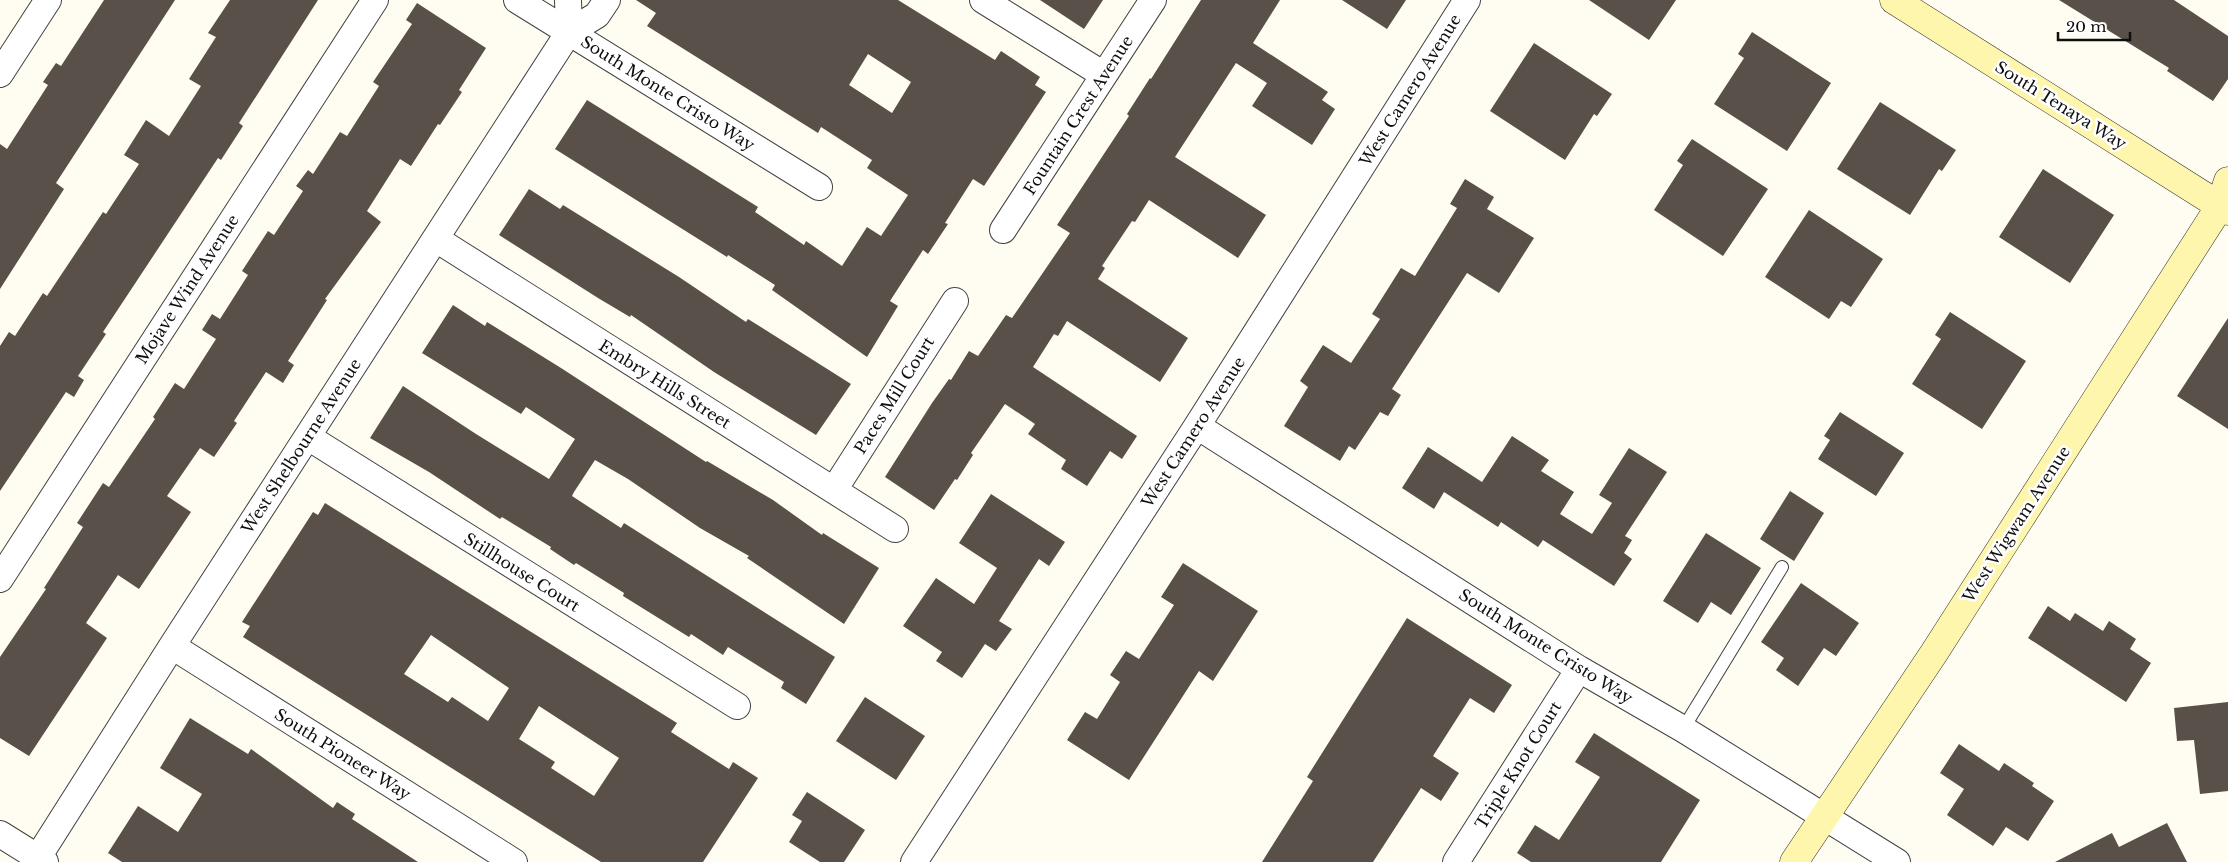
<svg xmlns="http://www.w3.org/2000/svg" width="2228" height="862" viewBox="0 0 2228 862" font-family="'Libre Baskerville',serif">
<rect width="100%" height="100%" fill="#fffcf2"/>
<!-- building -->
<path fill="#59504a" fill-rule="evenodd" d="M 104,0 L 175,0 L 56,183 L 64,189 L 0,289 L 0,144 L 7,149 L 48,85 L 43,82 L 56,63 L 61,66 Z
M 230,0 L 318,0 L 239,123 L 243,126 L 221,160 L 218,158 L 103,332 L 106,334 L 78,376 L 84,380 L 74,397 L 66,392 L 0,491 L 0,346 L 9,332 L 15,336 L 43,293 L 47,296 L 103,212 L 106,214 L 139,164 L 124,155 L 146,120 L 169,136 L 201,86 L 189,79 L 216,37 L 208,33 Z
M 636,0 L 898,0 L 995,60 L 1001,51 L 1040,77 L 1035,85 L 1046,92 L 984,186 L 973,179 L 945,223 L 948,224 L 928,254 L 923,250 L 890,301 L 898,306 L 867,357 L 772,290 L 775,285 L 728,255 L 727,257 L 555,149 L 587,100 L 758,207 L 755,212 L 804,245 L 806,241 L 842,266 L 867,227 L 881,236 L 908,195 L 867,168 L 872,160 L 821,127 L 818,133 L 647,26 L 656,13 ZM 868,54 L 911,82 L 892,113 L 849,85 Z
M 1040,0 L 1103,0 L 1084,29 Z
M 1201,0 L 1280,0 L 1253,43 L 1328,92 L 1322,100 L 1335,109 L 1312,145 L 1252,106 L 1267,83 L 1236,63 L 1175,157 L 1266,215 L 1238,258 L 1149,200 L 1135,222 L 1132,221 L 1102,266 L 1105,268 L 1098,279 L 1188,338 L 1160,382 L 1067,321 L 1058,336 L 1054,334 L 1033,367 L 1137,436 L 1122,459 L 1110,451 L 1087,486 L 1061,469 L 1066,460 L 1028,434 L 1035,424 L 1005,404 L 971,453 L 973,455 L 957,480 L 955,479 L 934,510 L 885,477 L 932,403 L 949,379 L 951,380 L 969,351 L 978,356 L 1006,315 L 1012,318 L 1070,233 L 1057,225 L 1129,116 L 1127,114 L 1150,78 L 1151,79 Z
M 1342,0 L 1406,0 L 1387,29 Z
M 1589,0 L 1676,0 L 1649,40 Z
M 2059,0 L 2174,0 L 2228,36 L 2228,79 L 2213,101 L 2167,71 L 2169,68 Z
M 417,3 L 486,48 L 459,90 L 462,92 L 440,125 L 438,124 L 411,166 L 400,159 L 367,211 L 381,222 L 325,299 L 327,300 L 288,361 L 294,365 L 283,383 L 266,372 L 234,421 L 237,423 L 214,457 L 200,448 L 167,496 L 191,512 L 139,589 L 118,575 L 86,623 L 107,638 L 29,756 L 0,738 L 0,657 L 46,589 L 44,588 L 83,527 L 77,523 L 103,483 L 109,487 L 155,419 L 153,417 L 175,383 L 184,389 L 216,339 L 202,330 L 212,314 L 220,319 L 248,275 L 242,271 L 268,231 L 274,235 L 303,191 L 296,186 L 308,170 L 313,174 L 340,132 L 347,136 L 379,86 L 373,82 L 412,24 L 406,20 Z
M 1752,32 L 1831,83 L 1787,151 L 1714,104 L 1744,58 L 1738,54 Z
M 1534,43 L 1612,94 L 1597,116 L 1594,114 L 1565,160 L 1490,111 Z
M 1880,102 L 1956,150 L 1942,171 L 1939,169 L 1910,215 L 1837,169 Z
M 1692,139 L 1768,189 L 1723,256 L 1654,210 L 1683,165 L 1677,161 Z
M 2043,169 L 2114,215 L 2070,283 L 1999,237 Z
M 1465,179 L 1494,197 L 1487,209 L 1534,238 L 1499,293 L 1467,273 L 1392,389 L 1401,395 L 1388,416 L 1380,412 L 1355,450 L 1349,446 L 1340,461 L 1284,426 L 1308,387 L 1300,381 L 1323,345 L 1351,363 L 1380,319 L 1372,314 L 1401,268 L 1415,276 L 1457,208 L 1450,204 Z
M 529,189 L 560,209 L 563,205 L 679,277 L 746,322 L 748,319 L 851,384 L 816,435 L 714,372 L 631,315 L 630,317 L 598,298 L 499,235 Z
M 1809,210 L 1883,259 L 1851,307 L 1841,301 L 1829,319 L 1765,277 Z
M 453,305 L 485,326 L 487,322 L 561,368 L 706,462 L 707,461 L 773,500 L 822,535 L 823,533 L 879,568 L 844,624 L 747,558 L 749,556 L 700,528 L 628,479 L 595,460 L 574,492 L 572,496 L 621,528 L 624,523 L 835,657 L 806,704 L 781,688 L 784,682 L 728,647 L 723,655 L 691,634 L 689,637 L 623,596 L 624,593 L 576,563 L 574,565 L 550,549 L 551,547 L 502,517 L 500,519 L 429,472 L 370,438 L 403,386 L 476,434 L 549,479 L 575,439 L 526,407 L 521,414 L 422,353 Z
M 1950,312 L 2026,361 L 1982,429 L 1912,384 L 1941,339 L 1935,335 Z
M 2228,318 L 2228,429 L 2177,396 Z
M 1840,412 L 1904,453 L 1876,496 L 1818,459 L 1830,440 L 1824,436 Z
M 1512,436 L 1549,460 L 1541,471 L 1574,492 L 1560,514 L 1592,534 L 1612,503 L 1599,495 L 1629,448 L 1667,472 L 1625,536 L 1632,540 L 1624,553 L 1632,559 L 1614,586 L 1543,540 L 1538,547 L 1501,522 L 1498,527 L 1444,492 L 1434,509 L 1402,488 L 1428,447 L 1482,482 Z
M 1790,491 L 1824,513 L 1794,561 L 1760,539 Z
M 991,494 L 1065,542 L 1049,566 L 1039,559 L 999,621 L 1012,629 L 996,651 L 985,644 L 962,678 L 936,661 L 942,652 L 903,626 L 936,578 L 974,604 L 997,568 L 959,543 Z
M 325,503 L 677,723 L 671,732 L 729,769 L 733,762 L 758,778 L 703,862 L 601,862 L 243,637 L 250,626 L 242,622 L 313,512 L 318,515 ZM 431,635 L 509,688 L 488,721 L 452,697 L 448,702 L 404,674 ZM 539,706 L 619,758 L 594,796 L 551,768 L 555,762 L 519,739 Z
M 1706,533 L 1761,568 L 1731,615 L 1711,602 L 1698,623 L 1663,601 Z
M 1183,563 L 1258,611 L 1213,681 L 1199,671 L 1129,780 L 1067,740 L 1085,712 L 1097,719 L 1120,682 L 1110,675 L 1126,651 L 1139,659 L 1174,605 L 1161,597 Z
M 1801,583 L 1859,623 L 1836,656 L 1824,648 L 1798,686 L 1776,670 L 1784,658 L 1761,642 Z
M 2048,606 L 2070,621 L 2075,613 L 2103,631 L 2109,621 L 2136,639 L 2130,649 L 2151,663 L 2126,702 L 2028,638 Z
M 1407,618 L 1512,685 L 1494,713 L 1470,698 L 1433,756 L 1459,773 L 1441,801 L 1421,788 L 1373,862 L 1262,862 L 1313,781 L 1307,777 Z
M 865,697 L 925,736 L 896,780 L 836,741 Z
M 2228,702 L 2228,791 L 2200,794 L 2194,740 L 2177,741 L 2174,708 Z
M 190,718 L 248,754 L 251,749 L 333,808 L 337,802 L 355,814 L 352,819 L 418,862 L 122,862 L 108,853 L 138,806 L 178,832 L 202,794 L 160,768 Z
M 1594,733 L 1700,800 L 1661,862 L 1531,862 L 1517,853 L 1535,825 L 1559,840 L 1600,777 L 1575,762 Z
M 1959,744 L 1999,771 L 2004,763 L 2034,783 L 2032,786 L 2054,801 L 2028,841 L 2006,827 L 1993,846 L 1947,815 L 1964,789 L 1940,773 Z
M 807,792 L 865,830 L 844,862 L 820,862 L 789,842 L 802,821 L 792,815 Z
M 2167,823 L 2187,862 L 2055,862 L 2112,833 L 2119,847 Z"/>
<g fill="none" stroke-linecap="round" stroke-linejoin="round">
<!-- lane casing -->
<g stroke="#424242" stroke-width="14">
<path id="lane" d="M 1683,729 L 1782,567"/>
</g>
<!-- street casing -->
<g stroke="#424242" stroke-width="28">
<path id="street" d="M 517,0 L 819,187
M 568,0 L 569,32
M 983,0 L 1104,75
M 0,74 L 48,0
M 1003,230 L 1153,0
M 436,239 L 895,529
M 1197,426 L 1579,669 L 1683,729 L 1897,862
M 308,437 L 737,706
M 834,490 L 955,301
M 0,579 L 375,0
M 172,646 L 514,862
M 0,834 L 45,862
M 35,862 L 172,646 L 569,32 L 597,15 L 607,0
M 914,862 L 1197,426 L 1467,0
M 1456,862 L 1579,669"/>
</g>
<!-- secondary casing -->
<g stroke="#313131" stroke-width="29">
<path id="secondary" d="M 1894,0 L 2228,211
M 1794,862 L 1934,653 L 2220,206 L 2228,181"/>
</g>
<!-- lane -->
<use href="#lane" stroke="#fff" stroke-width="12"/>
<!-- street -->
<use href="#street" stroke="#fff" stroke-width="26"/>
<!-- secondary -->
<use href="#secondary" stroke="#fff6ad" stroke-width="28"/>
</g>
<g text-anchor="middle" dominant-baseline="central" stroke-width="5" stroke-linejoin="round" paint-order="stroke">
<!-- street labels -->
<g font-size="16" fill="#0f0f0f" stroke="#fff">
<text transform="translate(1410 90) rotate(-58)">West Camero Avenue</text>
<text transform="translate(668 93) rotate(32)">South Monte Cristo Way</text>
<text transform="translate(2061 105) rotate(32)">South Tenaya Way</text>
<text transform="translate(1078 115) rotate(-57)">Fountain Crest Avenue</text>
<text transform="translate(187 289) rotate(-57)">Mojave Wind Avenue</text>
<text transform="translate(665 384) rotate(32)">Embry Hills Street</text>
<text transform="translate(894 395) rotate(-58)">Paces Mill Court</text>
<text transform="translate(1193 432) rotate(-57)">West Camero Avenue</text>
<text transform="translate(301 446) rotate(-57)">West Shelbourne Avenue</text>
<text transform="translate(2016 524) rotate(-57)">West Wigwam Avenue</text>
<text transform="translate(522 572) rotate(32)">Stillhouse Court</text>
<text transform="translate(1546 646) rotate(32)">South Monte Cristo Way</text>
<text transform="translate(343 754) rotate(32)">South Pioneer Way</text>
<text transform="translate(1518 765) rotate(-58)">Triple Knot Court</text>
</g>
</g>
<!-- scale -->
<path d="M2058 32v8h72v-8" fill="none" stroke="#0f0f0f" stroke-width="2.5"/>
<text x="2066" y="32" font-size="15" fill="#0f0f0f" stroke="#ffffff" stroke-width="4" paint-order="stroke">20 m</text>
</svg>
